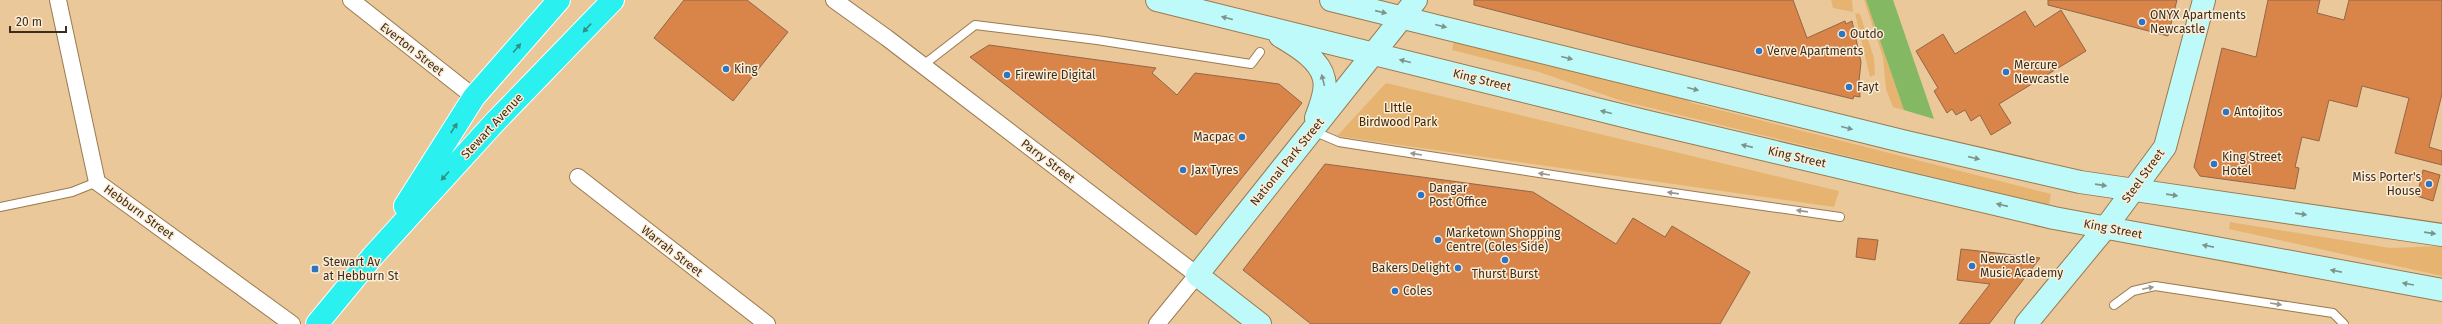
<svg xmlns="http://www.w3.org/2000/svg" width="2442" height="324" viewBox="0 0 2442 324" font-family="'Fira Sans',sans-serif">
<rect width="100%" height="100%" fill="#eac89a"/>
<!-- green -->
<path fill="#e6b470" d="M 1831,0 L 1852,0 L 1853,12 L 1833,8 Z
M 1864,0 L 1866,0 L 1904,110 L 1893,107 L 1886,89 L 1883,57 Z
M 1855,13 L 1860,14 L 1874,58 L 1875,75 L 1870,77 Z
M 1454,41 L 1681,96 L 1692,103 L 2051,194 L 2049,205 L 1622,101 L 1539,72 L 1452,50 Z
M 1386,83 L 1839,191 L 1834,207 L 1337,136 Z
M 2230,222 L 2390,248 L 2442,246 L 2442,276 L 2229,229 Z"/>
<!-- water -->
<path fill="#84b862" d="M 1866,0 L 1893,0 L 1934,119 L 1904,110 Z"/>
<!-- building -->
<path fill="#d98448" stroke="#926649" d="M 684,0 L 747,0 L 788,32 L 733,101 L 654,38 Z
M 1474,0 L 1793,0 L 1807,38 L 1845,21 L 1846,24 L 1852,21 L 1861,62 L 1859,81 L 1860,97 L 1854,96 L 1853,99 L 1633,46 L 1474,5 Z
M 2048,0 L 2177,0 L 2168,36 L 2048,5 Z
M 2268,0 L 2320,0 L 2317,13 L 2344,20 L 2349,0 L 2442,0 L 2442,94 L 2429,147 L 2442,151 L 2442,165 L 2395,153 L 2409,98 L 2362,86 L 2357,107 L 2329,100 L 2319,141 L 2302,137 L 2295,167 L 2299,168 L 2295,189 L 2200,176 L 2194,167 L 2222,48 L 2256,57 Z
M 2061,10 L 2086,51 L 1999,104 L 2011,123 L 1991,135 L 1980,115 L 1971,121 L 1965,110 L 1956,115 L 1952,109 L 1947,113 L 1934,91 L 1938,88 L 1916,51 L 1943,34 L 1955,54 L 2025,11 L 2035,27 Z
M 989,45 L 1156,68 L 1152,73 L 1177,95 L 1195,73 L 1279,84 L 1302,103 L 1196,235 L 970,57 Z
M 1325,164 L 1533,192 L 1616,244 L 1633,218 L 1665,237 L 1672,226 L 1750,272 L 1720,324 L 1311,324 L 1243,270 Z
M 2423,170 L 2440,175 L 2433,201 L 2417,196 Z
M 1858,238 L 1878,240 L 1875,260 L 1856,257 Z
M 1961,249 L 2040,258 L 1989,324 L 1959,324 L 1990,284 L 1957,280 Z"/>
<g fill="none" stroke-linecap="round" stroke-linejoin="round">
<!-- lane casing -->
<g stroke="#9a7a50" stroke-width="10">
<path id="lane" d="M 922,66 L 975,25 L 1097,40 L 1251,64 L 1260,52
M 1313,131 L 1339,142 L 1358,145 L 1611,184 L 1840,217
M 0,207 L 72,192 L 97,182
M 2114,305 L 2133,291 L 2155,286 L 2333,313 L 2344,324"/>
</g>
<!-- street casing -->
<g stroke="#9a7a50" stroke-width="18">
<path id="street" d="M 58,0 L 97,182 L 292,324
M 351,0 L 474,97
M 834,0 L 887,38 L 1197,275 L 1157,324
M 578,177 L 767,324"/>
</g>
<!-- secondary casing -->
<g stroke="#9a7a50" stroke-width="24">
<path id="secondary" d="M 1157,0 L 1644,121 L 2054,218 L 2442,290
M 1331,0 L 1906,142 L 2080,182 L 2442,235
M 1280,36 C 1295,45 1320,59 1324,79 C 1327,92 1320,106 1316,118
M 1260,324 L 1197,275 L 1416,0
M 2026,324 L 2106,227 L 2165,147 L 2204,0"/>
</g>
<!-- highway casing -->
<g stroke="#fff" stroke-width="24">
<path id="highway" d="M 405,206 L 474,97 L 559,0
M 317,324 L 373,256 L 494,123 L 613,0"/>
</g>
<!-- lane -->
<use href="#lane" stroke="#fff" stroke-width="8"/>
<!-- street -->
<use href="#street" stroke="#fff" stroke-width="16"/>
<!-- secondary -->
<use href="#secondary" stroke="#bffafa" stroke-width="22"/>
<!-- highway -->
<use href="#highway" stroke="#2af0ef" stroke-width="22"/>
</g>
<!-- one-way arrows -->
<defs><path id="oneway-solid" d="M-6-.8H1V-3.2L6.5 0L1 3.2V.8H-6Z"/></defs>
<g fill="#7d948b">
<use href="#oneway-solid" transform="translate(1381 12) rotate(13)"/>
<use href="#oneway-solid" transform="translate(1227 18) rotate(-166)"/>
<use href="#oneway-solid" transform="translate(1441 26) rotate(14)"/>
<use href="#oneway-solid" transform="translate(1567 58) rotate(14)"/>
<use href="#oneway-solid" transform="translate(1405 61) rotate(-166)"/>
<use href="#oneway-solid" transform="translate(1323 80) rotate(-104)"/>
<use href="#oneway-solid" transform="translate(1693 89) rotate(14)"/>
<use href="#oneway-solid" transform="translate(1606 112) rotate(-166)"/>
<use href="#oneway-solid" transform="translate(1847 128) rotate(14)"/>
<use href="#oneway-solid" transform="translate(1747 146) rotate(-167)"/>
<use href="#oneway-solid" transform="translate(1974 158) rotate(13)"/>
<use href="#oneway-solid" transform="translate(2101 185) rotate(8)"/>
<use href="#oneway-solid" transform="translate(2172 195) rotate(8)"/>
<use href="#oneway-solid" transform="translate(2002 205) rotate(-167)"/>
<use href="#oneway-solid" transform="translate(2301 214) rotate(8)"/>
<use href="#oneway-solid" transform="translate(2430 233) rotate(8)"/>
<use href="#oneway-solid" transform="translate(2208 246) rotate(-169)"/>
<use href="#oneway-solid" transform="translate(2336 271) rotate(-169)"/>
<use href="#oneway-solid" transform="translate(2408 284) rotate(-170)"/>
</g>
<g fill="#328f86">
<use href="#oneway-solid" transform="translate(587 28) rotate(133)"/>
<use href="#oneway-solid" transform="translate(517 48) rotate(-49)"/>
<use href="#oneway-solid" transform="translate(454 128) rotate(-57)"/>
<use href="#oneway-solid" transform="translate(445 176) rotate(132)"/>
</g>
<g fill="#9d968e">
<use href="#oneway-solid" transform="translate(1416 154) rotate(-171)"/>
<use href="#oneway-solid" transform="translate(1544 174) rotate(-171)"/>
<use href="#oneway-solid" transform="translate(1673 193) rotate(-172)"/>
<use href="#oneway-solid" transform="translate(1802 211) rotate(-172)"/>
<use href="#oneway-solid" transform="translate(2148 288) rotate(-12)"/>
<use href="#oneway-solid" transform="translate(2276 304) rotate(9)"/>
</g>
<!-- markers -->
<g fill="#2c74c4" stroke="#fdecd5" stroke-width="1.5">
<circle cx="2142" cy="22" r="4"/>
<circle cx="1842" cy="34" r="4"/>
<circle cx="1759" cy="51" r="4"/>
<circle cx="726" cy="69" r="4"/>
<circle cx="2006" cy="72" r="4"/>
<circle cx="1007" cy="75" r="4"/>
<circle cx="1849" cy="87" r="4"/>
<circle cx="2226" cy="112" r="4"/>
<circle cx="1242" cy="137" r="4"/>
<circle cx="2214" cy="164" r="4"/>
<circle cx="1183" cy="170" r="4"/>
<circle cx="2429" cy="184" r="4"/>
<circle cx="1421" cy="195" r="4"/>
<circle cx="1438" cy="240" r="4"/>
<circle cx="1505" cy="260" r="4"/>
<circle cx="1972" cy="266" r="4"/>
<circle cx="1458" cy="268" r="4"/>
<rect x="311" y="265" width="8" height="8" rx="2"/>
<circle cx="1395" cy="291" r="4"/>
</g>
<g text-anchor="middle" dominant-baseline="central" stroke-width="3" stroke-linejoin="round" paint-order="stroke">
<!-- poi labels -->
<g font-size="12" fill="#3b2e1c" stroke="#fdecd5" text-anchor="start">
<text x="2150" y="15">ONYX Apartments<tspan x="2150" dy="14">Newcastle</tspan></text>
<text x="1850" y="34">Outdo</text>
<text x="1767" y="51">Verve Apartments</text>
<text x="2014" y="65">Mercure<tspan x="2014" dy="14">Newcastle</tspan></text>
<text x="734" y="69">King</text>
<text x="1015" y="75">Firewire Digital</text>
<text x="1857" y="87">Fayt</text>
<text x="2234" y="112">Antojitos</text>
<text x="1234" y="137" text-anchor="end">Macpac</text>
<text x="2222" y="157">King Street<tspan x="2222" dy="14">Hotel</tspan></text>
<text x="1191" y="170">Jax Tyres</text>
<text x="2421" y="177" text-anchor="end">Miss Porter's<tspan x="2421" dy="14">House</tspan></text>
<text x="1429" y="188">Dangar<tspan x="1429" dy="14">Post Office</tspan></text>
<text x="1446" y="233">Marketown Shopping<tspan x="1446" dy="14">Centre (Coles Side)</tspan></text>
<text x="1980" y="259">Newcastle<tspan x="1980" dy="14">Music Academy</tspan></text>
<text x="323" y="262">Stewart Av<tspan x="323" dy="14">at Hebburn St</tspan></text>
<text x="1450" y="268" text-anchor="end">Bakers Delight</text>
<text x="1505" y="274" text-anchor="middle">Thurst Burst</text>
<text x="1403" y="291">Coles</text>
</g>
<!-- street labels -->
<g font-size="12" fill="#3b2e1c" stroke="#fdecd5">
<text transform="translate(412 49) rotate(38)">Everton Street</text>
<text transform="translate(1482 80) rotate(14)">King Street</text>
<text transform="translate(492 126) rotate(-47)">Stewart Avenue</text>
<text transform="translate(1797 157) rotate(13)">King Street</text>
<text transform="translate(1048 161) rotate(37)">Parry Street</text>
<text transform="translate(1287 162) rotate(-51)">National Park Street</text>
<text transform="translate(2143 176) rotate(-54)">Steel Street</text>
<text transform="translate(139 212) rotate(36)">Hebburn Street</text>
<text transform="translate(2113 229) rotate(11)">King Street</text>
<text transform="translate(672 251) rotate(38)">Warrah Street</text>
</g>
<!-- park labels -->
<g font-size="12" fill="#402700" stroke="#fdecd5">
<text x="1398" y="108">LIttle<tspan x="1398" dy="14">Birdwood Park</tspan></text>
</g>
</g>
<!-- scale -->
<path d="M10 26v6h56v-6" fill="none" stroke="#3b2e1c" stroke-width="2"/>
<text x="16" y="26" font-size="12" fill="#3b2e1c" stroke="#fdecd5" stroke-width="3" paint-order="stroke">20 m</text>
</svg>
